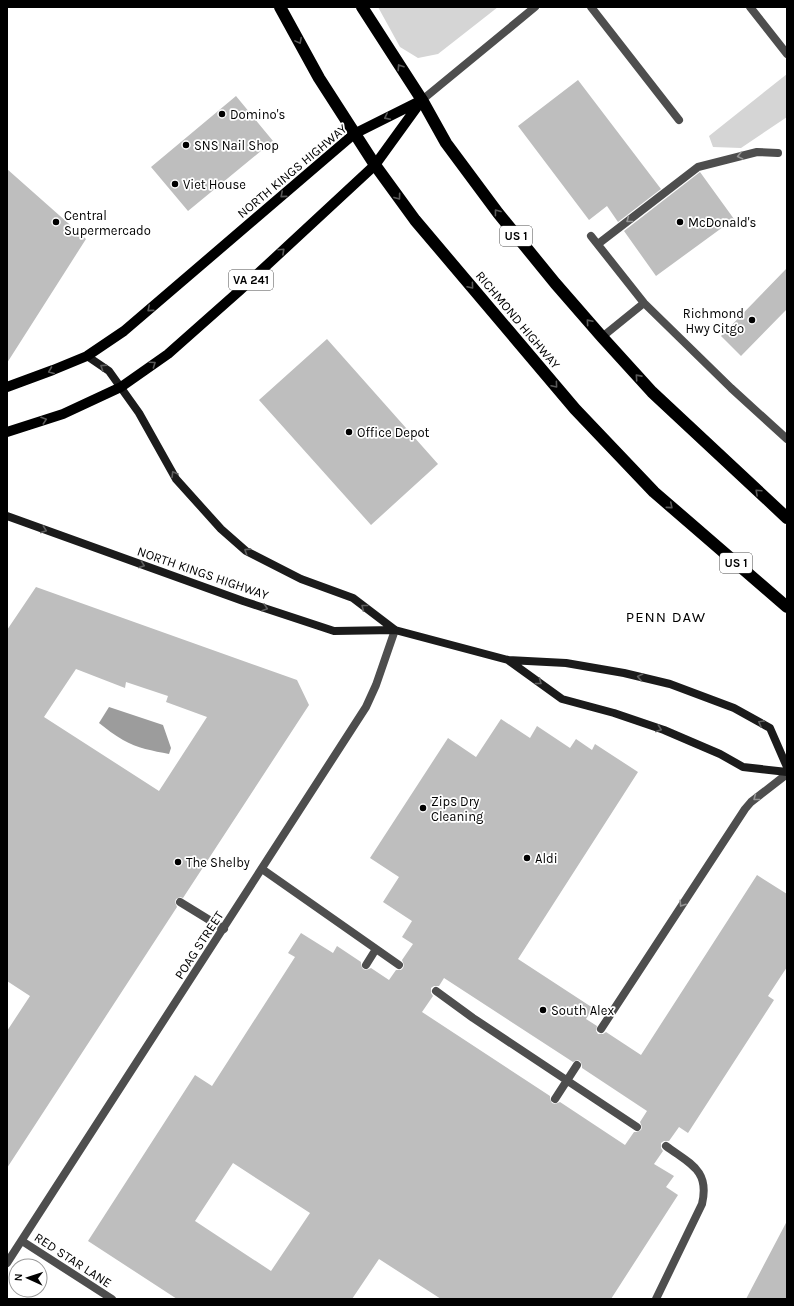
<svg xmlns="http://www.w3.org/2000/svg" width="794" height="1306" viewBox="0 0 794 1306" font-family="Karla,sans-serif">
<rect width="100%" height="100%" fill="#fff"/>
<!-- green -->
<path fill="#d5d5d5" d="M 378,7 L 498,7 L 438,54 L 418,58 L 400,47 Z
M 787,74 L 787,117 L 741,148 L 713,147 L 709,136 Z"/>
<!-- water -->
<path fill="#9c9c9c" d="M 109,707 L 163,725 L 171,748 L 169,754 C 153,751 137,748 123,740 C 114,735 107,729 99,723 Z"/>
<!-- building -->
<path fill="#bebebe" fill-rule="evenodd" d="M 578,80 L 661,189 L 618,222 L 607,206 L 589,220 L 518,126 Z
M 236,96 L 273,141 L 188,211 L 151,167 Z
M 7,169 L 86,239 L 7,363 Z
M 700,172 L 734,219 L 656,276 L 624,231 Z
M 787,268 L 787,309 L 741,356 L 721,336 Z
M 327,339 L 438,464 L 371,525 L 259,400 Z
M 36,587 L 297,680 L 309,705 L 183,898 L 180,897 L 176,899 L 175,902 L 177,907 L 7,1168 L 7,1031 L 30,996 L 7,981 L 7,630 ZM 76,669 L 125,688 L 126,682 L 168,696 L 166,702 L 207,717 L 159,791 L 44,717 Z
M 501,719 L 530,738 L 537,726 L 570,748 L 576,739 L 592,750 L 595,744 L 638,772 L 518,959 L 593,1008 L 586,1019 L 597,1026 L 596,1031 L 598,1034 L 603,1034 L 606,1032 L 641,1055 L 757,875 L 787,894 L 787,967 L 768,996 L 774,1000 L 688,1133 L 679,1127 L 669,1141 L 664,1141 L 661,1143 L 661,1148 L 663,1151 L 654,1164 L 674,1176 L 666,1187 L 678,1195 L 611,1299 L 441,1299 L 379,1259 L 352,1299 L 177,1299 L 88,1241 L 195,1075 L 212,1086 L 295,957 L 288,953 L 301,933 L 333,953 L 337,946 L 361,962 L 361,965 L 363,969 L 366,970 L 371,968 L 389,980 L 396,970 L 401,970 L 403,968 L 404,965 L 402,960 L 413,944 L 402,937 L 412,921 L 383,902 L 399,877 L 370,858 L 448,738 L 476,757 ZM 444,978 L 573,1062 L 577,1060 L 580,1061 L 582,1065 L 582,1068 L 647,1111 L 640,1122 L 642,1127 L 641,1130 L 637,1132 L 634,1132 L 625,1145 L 560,1102 L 555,1104 L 552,1103 L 550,1099 L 550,1096 L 422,1012 L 433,996 L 431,993 L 431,988 L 434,986 L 439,986 ZM 233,1163 L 310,1213 L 271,1271 L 195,1221 Z
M 787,1221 L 787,1299 L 746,1299 Z"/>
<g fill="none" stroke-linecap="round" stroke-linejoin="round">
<!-- lane -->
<path stroke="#4e4e4e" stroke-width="8" d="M 591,7 L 679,120
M 591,236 L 644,303 L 731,388 L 787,439
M 598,244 L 698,167 L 757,152 L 778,153
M 602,337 L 644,303
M 262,869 L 399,965
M 180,902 L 224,929
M 366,965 L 376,949
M 436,991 L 473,1018 L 637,1127
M 601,1029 L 745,809 L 751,802 L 787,774
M 555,1099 L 577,1065
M 656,1299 L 702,1204 C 710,1170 690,1164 666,1146"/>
<!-- street -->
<path stroke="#4e4e4e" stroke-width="8" d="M 750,7 L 787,54
M 422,100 L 535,7
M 22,1241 L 112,1299
M 7,1263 L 366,707 L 376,685 L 395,630"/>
<!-- secondary -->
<path stroke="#1b1b1b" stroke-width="8" d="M 87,356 L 109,371 L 139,413 L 176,479 L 221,529 L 246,551 L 301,579 L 353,598 L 395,630
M 7,516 L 243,601 L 334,631 L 395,630 L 508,660 L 566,663 L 624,673 L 670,684 L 734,708 L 770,728 L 787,767
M 508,660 L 562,699 L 614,713 L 664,730 L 720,754 L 743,767 L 787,772"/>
<!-- primary -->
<path stroke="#000" stroke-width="10" d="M 7,387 L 53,370 L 87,356 L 124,331 L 354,134 L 420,101
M 7,432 L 63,414 L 121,387 L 168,354 L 238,292 L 375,165 L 422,100"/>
<!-- highway -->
<path stroke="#000" stroke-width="12" d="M 280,7 L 319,78 L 375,165 L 415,220 L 575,409 L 654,492 L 787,607
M 362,7 L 422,100 L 446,143 L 498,213 L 555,283 L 602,337 L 652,392 L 787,518"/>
</g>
<!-- one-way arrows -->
<defs><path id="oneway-chevron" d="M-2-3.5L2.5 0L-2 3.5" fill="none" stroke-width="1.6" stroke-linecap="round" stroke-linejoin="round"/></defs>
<g stroke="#595959">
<use href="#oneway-chevron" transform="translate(299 41) rotate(62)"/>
<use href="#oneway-chevron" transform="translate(400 67) rotate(-123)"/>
<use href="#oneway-chevron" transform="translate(387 117) rotate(153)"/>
<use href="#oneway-chevron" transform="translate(283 195) rotate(139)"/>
<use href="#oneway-chevron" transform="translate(398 197) rotate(54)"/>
<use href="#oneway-chevron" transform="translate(497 212) rotate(-127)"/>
<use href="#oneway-chevron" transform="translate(282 251) rotate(-43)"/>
<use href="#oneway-chevron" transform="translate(471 286) rotate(50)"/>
<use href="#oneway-chevron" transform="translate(150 309) rotate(139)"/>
<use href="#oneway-chevron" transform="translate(589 322) rotate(-131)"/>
<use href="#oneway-chevron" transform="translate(153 364) rotate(-35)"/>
<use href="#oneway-chevron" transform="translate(51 371) rotate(158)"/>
<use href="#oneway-chevron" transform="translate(638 377) rotate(-132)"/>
<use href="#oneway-chevron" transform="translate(555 385) rotate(50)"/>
<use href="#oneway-chevron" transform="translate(44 420) rotate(-19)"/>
<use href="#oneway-chevron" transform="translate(758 492) rotate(-137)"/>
<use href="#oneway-chevron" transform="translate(670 506) rotate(40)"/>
</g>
<g stroke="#959595">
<use href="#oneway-chevron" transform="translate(740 156) rotate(166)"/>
<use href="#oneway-chevron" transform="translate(629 220) rotate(142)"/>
<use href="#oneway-chevron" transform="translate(756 798) rotate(142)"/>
<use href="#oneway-chevron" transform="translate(682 904) rotate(123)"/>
</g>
<g stroke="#5f5f5f">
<use href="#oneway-chevron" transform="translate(103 367) rotate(-146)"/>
<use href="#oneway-chevron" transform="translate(174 474) rotate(-121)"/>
<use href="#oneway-chevron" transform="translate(44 530) rotate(20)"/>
<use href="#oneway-chevron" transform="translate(247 551) rotate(-147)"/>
<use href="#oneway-chevron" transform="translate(142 565) rotate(20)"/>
<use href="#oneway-chevron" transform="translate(364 607) rotate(-142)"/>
<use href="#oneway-chevron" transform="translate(265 608) rotate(18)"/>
<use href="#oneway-chevron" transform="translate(640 677) rotate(-167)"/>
<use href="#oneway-chevron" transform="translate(539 682) rotate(36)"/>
<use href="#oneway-chevron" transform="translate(761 723) rotate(-151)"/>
<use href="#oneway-chevron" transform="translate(659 729) rotate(20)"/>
</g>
<!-- markers -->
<g fill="#000" stroke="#fff" stroke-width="1.5">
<circle cx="222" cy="114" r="4"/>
<circle cx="186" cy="145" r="4"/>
<circle cx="175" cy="184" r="4"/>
<circle cx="56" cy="222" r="4"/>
<circle cx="680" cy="222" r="4"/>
<circle cx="752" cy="320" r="4"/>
<circle cx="349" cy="432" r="4"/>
<circle cx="423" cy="808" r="4"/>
<circle cx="527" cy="858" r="4"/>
<circle cx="178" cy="862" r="4"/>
<circle cx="543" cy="1010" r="4"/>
</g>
<g text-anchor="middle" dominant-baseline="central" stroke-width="3.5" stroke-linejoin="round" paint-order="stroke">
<!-- shield labels -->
<g fill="#fff" stroke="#4c4c4c" stroke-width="1">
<rect x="500" y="226" width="32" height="20" rx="3"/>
<rect x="229" y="270" width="44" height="20" rx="3"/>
<rect x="720" y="553" width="32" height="20" rx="3"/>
</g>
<g font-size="12" font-weight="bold" fill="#000">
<text x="516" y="236">US 1</text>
<text x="251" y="280">VA 241</text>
<text x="736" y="563">US 1</text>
</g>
<!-- poi labels -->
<g font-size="13" fill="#000" stroke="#fff" text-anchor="start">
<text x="230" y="114">Domino's</text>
<text x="194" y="145">SNS Nail Shop</text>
<text x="183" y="184">Viet House</text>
<text x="64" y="215">Central<tspan x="64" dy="15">Supermercado</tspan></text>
<text x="688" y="222">McDonald's</text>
<text x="744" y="313" text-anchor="end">Richmond<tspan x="744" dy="15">Hwy Citgo</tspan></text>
<text x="357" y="432">Office Depot</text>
<text x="431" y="801">Zips Dry<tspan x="431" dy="15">Cleaning</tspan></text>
<text x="535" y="858">Aldi</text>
<text x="186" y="862">The Shelby</text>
<text x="551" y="1010">South Alex</text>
</g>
<!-- street labels -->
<g font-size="13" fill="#000" stroke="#fff">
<text transform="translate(292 171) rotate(-40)">NORTH KINGS HIGHWAY</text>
<text transform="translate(518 320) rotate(50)">RICHMOND HIGHWAY</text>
<text transform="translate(203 573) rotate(19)">NORTH KINGS HIGHWAY</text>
<text transform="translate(199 945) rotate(-57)">POAG STREET</text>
<text transform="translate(73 1260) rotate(33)">RED STAR LANE</text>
</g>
<!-- quarter labels -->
<g font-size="15" letter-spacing="1" fill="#000" stroke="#fff">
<text x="666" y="617">PENN DAW</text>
</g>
</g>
<!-- border -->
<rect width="794" height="1306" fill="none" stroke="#000000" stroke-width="16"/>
<!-- north arrow -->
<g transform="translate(28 1278) rotate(273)"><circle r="19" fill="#ffffff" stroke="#999999"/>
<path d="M0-3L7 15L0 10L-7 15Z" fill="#000000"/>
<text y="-6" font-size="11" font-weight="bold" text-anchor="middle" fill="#000000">N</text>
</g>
</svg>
